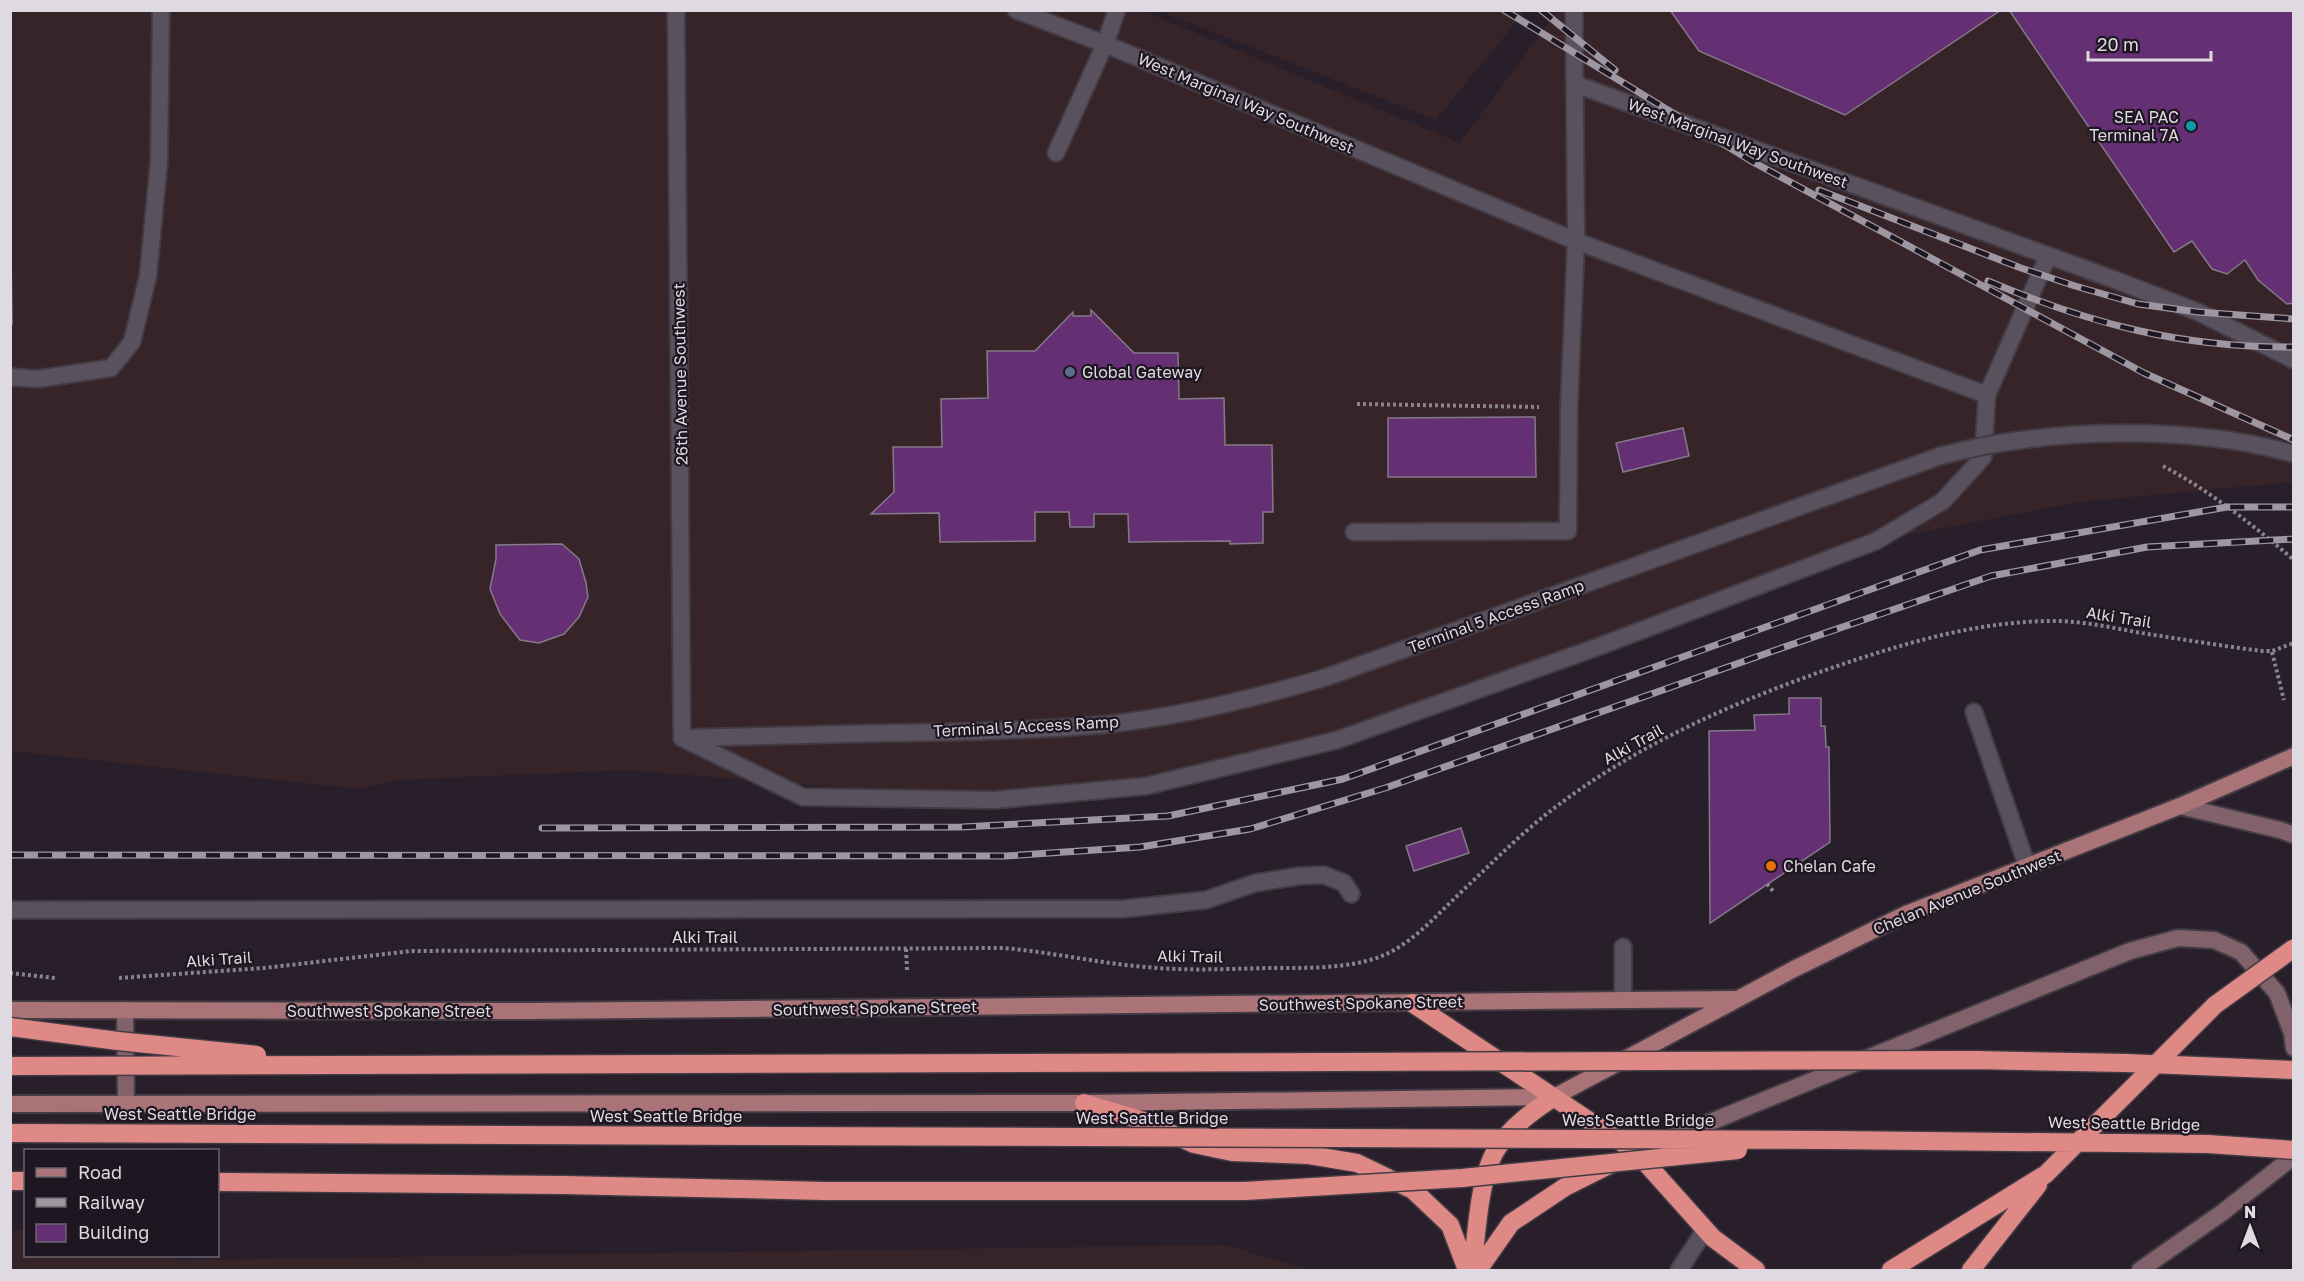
<svg xmlns="http://www.w3.org/2000/svg" width="2304" height="1281" viewBox="0 0 2304 1281" font-family="'Golos Text',sans-serif">
<rect width="100%" height="100%" fill="#281f2b"/>
<!-- industrial -->
<path fill="#372428" d="M 11,11 L 1143,11 L 1460,143 L 1557,11 L 2293,11 L 2293,482 L 2078,502 L 1876,541 L 1337,740 L 1146,786 L 994,800 L 627,770 L 396,780 L 359,789 L 11,751 Z
M 1160,11 L 1525,11 L 1436,120 Z
M 25,1230 L 26,1256 L 166,1256 L 178,1260 L 1225,1245 L 1309,1270 L 11,1270 L 11,1231 Z"/>
<!-- building -->
<path fill="#642f73" stroke="#847a88" stroke-width="1.5" d="M 1670,10 L 2001,10 L 1845,115 L 1699,51 Z
M 2009,10 L 2294,10 L 2294,303 L 2287,304 L 2258,280 L 2245,260 L 2227,274 L 2212,269 L 2192,241 L 2174,252 Z
M 10,180 L 12,324 L 10,324 Z
M 1091,310 L 1134,353 L 1178,353 L 1179,399 L 1224,398 L 1225,445 L 1272,445 L 1273,512 L 1263,512 L 1263,543 L 1230,544 L 1230,541 L 1129,542 L 1128,514 L 1094,514 L 1094,527 L 1070,527 L 1069,512 L 1035,512 L 1035,541 L 940,542 L 939,513 L 871,514 L 894,492 L 893,447 L 942,447 L 941,399 L 988,398 L 987,351 L 1035,351 L 1073,312 L 1073,316 L 1091,316 Z
M 1535,417 L 1536,477 L 1388,477 L 1388,418 Z
M 1683,428 L 1689,456 L 1623,472 L 1616,443 Z
M 562,544 L 579,559 L 586,583 L 588,597 L 579,617 L 564,634 L 539,643 L 520,640 L 500,614 L 490,589 L 496,559 L 496,545 Z
M 1789,698 L 1821,698 L 1821,726 L 1825,726 L 1826,747 L 1829,747 L 1830,842 L 1710,923 L 1709,731 L 1755,730 L 1754,715 L 1789,714 Z
M 1461,828 L 1469,853 L 1414,871 L 1406,846 Z"/>
<g fill="none" stroke-linecap="round" stroke-linejoin="round">
<!-- service casing -->
<g stroke="#423b44" stroke-width="20">
<path id="service" d="M 1575,84 L 2113,279 L 2198,312 L 2294,360
M 1056,153 L 1105,44 L 1117,10
M 10,377 L 37,379 L 111,368 L 132,342 L 148,276 L 159,161 L 161,10
M 1987,395 L 2048,256
M 1354,532 L 1568,531 L 1569,407 L 1576,241 L 1574,10
M 1974,712 L 2027,866
M 10,910 L 1122,909 L 1206,900 L 1255,883 L 1299,876 L 1324,875 L 1344,883 L 1351,894
M 1623,1000 L 1623,947
M 1679,1270 L 1705,1230"/>
</g>
<!-- minor casing -->
<g stroke="#423b44" stroke-width="20">
<path id="minor" d="M 676,10 L 682,738 L 803,797 L 994,800 L 1146,786 L 1337,740 L 1600,646 L 1876,541 L 1943,501 L 1983,457 L 1987,395 L 1576,241 L 1105,44 L 1016,10"/>
</g>
<!-- tertiary casing -->
<g stroke="#423b44" stroke-width="20">
<path id="tertiary" d="M 682,738 L 806,735"/>
</g>
<!-- secondary casing -->
<g stroke="#423b44" stroke-width="20">
<path id="secondary" d="M 2180,806 L 2280,830 L 2294,835
M 125,1010 L 126,1103
M 1669,1139 L 2130,951 L 2178,938 L 2214,940 L 2241,952 L 2277,993 L 2292,1033 L 2294,1048
M 2140,1270 L 2223,1212 L 2294,1156"/>
</g>
<!-- primary casing -->
<g stroke="#423b44" stroke-width="20">
<path id="primary" d="M 10,1010 L 531,1011 L 1735,999
M 10,1104 L 1084,1103 L 1554,1097 L 1794,969 L 1906,914 L 2180,806 L 2294,756"/>
</g>
<!-- motorway casing -->
<g stroke="#423b44" stroke-width="21">
<path id="motorway" d="M 1412,1003 L 1636,1152 L 1713,1238 L 1756,1270
M 1084,1103 L 1141,1120 L 1194,1144 L 1232,1152 L 1309,1155 L 1357,1163 L 1413,1190 L 1450,1225 L 1467,1270
M 10,1181 L 26,1181
M 218,1182 L 564,1185 L 824,1191
M 1472,1270 C 1477,1236 1478,1176 1498,1147 C 1512,1126 1533,1111 1554,1097
M 1478,1270 L 1511,1223 L 1565,1187 L 1613,1163
M 1891,1270 L 2046,1174
M 1971,1270 L 2038,1185"/>
</g>
<!-- path -->
<path stroke="#8b848e" stroke-width="4" stroke-dasharray="3 3" stroke-linecap="butt" d="M 1357,404 L 1539,407
M 2163,466 C 2210,491 2253,525 2294,560
M 2272,652 L 2284,700
M 1767,884 L 1773,891
M 906,949 L 907,970
M 10,973 L 55,978
M 119,978 L 264,968 L 411,951 L 1003,948 C 1051,952 1098,963 1145,967 C 1186,971 1227,969 1268,968 C 1302,968 1337,969 1370,960 C 1405,951 1432,920 1457,896 C 1489,866 1519,835 1553,809 C 1640,742 1743,698 1846,663 C 1915,640 1986,620 2059,621 C 2087,622 2114,628 2141,633 C 2181,639 2222,646 2262,651 L 2272,651 L 2294,643"/>
<!-- service -->
<use href="#service" stroke="#5a515e" stroke-width="16"/>
<!-- minor -->
<use href="#minor" stroke="#5a515e" stroke-width="16"/>
<!-- tertiary -->
<use href="#tertiary" stroke="#5a515e" stroke-width="16"/>
<!-- secondary -->
<use href="#secondary" stroke="#82626a" stroke-width="16"/>
<!-- primary -->
<use href="#primary" stroke="#aa7377" stroke-width="16"/>
<!-- motorway -->
<use href="#motorway" stroke="#df8987" stroke-width="18"/>
<!-- rail casing -->
<g stroke="#9e97a1" stroke-width="7">
<path id="rail" d="M 1504,10 L 1753,162 L 2144,373 L 2294,440
M 1541,10 L 1615,70
M 1819,190 L 2021,268 L 2075,286 L 2138,304 L 2198,312 L 2294,319
M 1988,281 C 2091,324 2182,348 2294,347
M 542,828 L 962,827 L 1168,816 L 1343,779 L 1980,550 L 2227,507 L 2294,507
M 10,855 L 1005,856 L 1140,847 L 1250,829 L 1385,788 L 1776,650 L 1991,576 L 2147,547 L 2294,539"/>
</g>
<!-- rail -->
<use href="#rail" stroke="#1e1621" stroke-width="4.5" stroke-dasharray="14" stroke-linecap="butt"/>
<!-- tertiary-bridge casing -->
<g stroke="#423b44" stroke-width="20" stroke-linecap="butt">
<path id="tertiary-bridge" d="M 806,735 C 907,732 1009,733 1110,724 C 1184,716 1256,698 1327,677 L 1940,456 C 2045,428 2189,424 2294,454"/>
</g>
<!-- motorway-bridge casing -->
<g stroke="#423b44" stroke-width="21" stroke-linecap="butt">
<path id="motorway-bridge" d="M 10,1027 L 118,1041 L 257,1055
M 10,1066 L 1975,1060 L 2126,1063 L 2294,1070
M 10,1133 L 1833,1140 L 2208,1144 L 2294,1150
M 2046,1174 L 2215,1005 L 2294,948
M 824,1191 L 1245,1191 L 1462,1178 L 1738,1150"/>
</g>
<!-- tertiary-bridge -->
<use href="#tertiary-bridge" stroke="#5a515e" stroke-width="16"/>
<!-- motorway-bridge -->
<use href="#motorway-bridge" stroke="#df8987" stroke-width="18"/>
</g>
<!-- markers -->
<circle fill="#0f9aa8" stroke="#1e1621" stroke-width="2" cx="2191" cy="126" r="6"/>
<circle fill="#5c6f8a" stroke="#1e1621" stroke-width="2" cx="1070" cy="372" r="6"/>
<circle fill="#e8710a" stroke="#1e1621" stroke-width="2" cx="1771" cy="866" r="6"/>
<g text-anchor="middle" dominant-baseline="central" stroke-width="4.5" stroke-linejoin="round" paint-order="stroke">
<!-- street labels -->
<g font-size="16" fill="#dfd9e1" stroke="#1e1621">
<text transform="translate(1246 103) rotate(23)">West Marginal Way Southwest</text>
<text transform="translate(1738 143) rotate(20)">West Marginal Way Southwest</text>
<text transform="translate(680 374) rotate(-91)">26th Avenue Southwest</text>
<text transform="translate(1496 616) rotate(-20)">Terminal 5 Access Ramp</text>
<text transform="translate(2119 617) rotate(9)">Alki Trail</text>
<text transform="translate(1026 726) rotate(-3)">Terminal 5 Access Ramp</text>
<text transform="translate(1633 744) rotate(-29)">Alki Trail</text>
<text transform="translate(1967 892) rotate(-22)">Chelan Avenue Southwest</text>
<text x="705" y="937">Alki Trail</text>
<text transform="translate(1190 956) rotate(1)">Alki Trail</text>
<text transform="translate(219 959) rotate(-4)">Alki Trail</text>
<text transform="translate(1361 1003) rotate(-1)">Southwest Spokane Street</text>
<text transform="translate(875 1008) rotate(-1)">Southwest Spokane Street</text>
<text x="389" y="1011">Southwest Spokane Street</text>
<text x="180" y="1114">West Seattle Bridge</text>
<text x="666" y="1116">West Seattle Bridge</text>
<text x="1152" y="1118">West Seattle Bridge</text>
<text x="1638" y="1120">West Seattle Bridge</text>
<text transform="translate(2124 1123) rotate(1)">West Seattle Bridge</text>
</g>
<!-- poi labels -->
<g font-size="16" fill="#dfd9e1" stroke="#1e1621" text-anchor="start">
<text x="2179" y="117" text-anchor="end">SEA PAC<tspan x="2179" dy="18">Terminal 7A</tspan></text>
<text x="1082" y="372">Global Gateway</text>
<text x="1783" y="866">Chelan Cafe</text>
</g>
</g>
<!-- border -->
<rect width="2304" height="1281" fill="none" stroke="#dfd9e1" stroke-width="24"/>
<!-- legend -->
<rect x="24" y="1149" width="195" height="108" fill="#1e1621" stroke="#6b646e" stroke-width="1.5"/>
<rect x="36" y="1168" width="30" height="9" fill="#aa7377" stroke="#6b646e" stroke-width="1.5"/>
<text x="78" y="1179" font-size="18" fill="#dfd9e1">Road</text>
<rect x="36" y="1198" width="30" height="9" fill="#9e97a1" stroke="#6b646e" stroke-width="1.5"/>
<text x="78" y="1209" font-size="18" fill="#dfd9e1">Railway</text>
<rect x="36" y="1224" width="30" height="18" fill="#642f73" stroke="#6b646e" stroke-width="1.5"/>
<text x="78" y="1239" font-size="18" fill="#dfd9e1">Building</text>
<!-- north arrow -->
<g transform="translate(2250 1227)" stroke="#1e1621" stroke-width="4.5" paint-order="stroke">
<path d="M0-4.5L10 22L0 15L-10 22Z" fill="#dfd9e1"/>
<text y="-9" font-size="16" font-weight="bold" text-anchor="middle" fill="#dfd9e1">N</text>
</g>
<!-- scale -->
<path d="M2088 51v9h123v-9" fill="none" stroke="#dfd9e1" stroke-width="3"/>
<text x="2097" y="51" font-size="18" fill="#dfd9e1" stroke="#1e1621" stroke-width="4.5" paint-order="stroke">20 m</text>
</svg>
